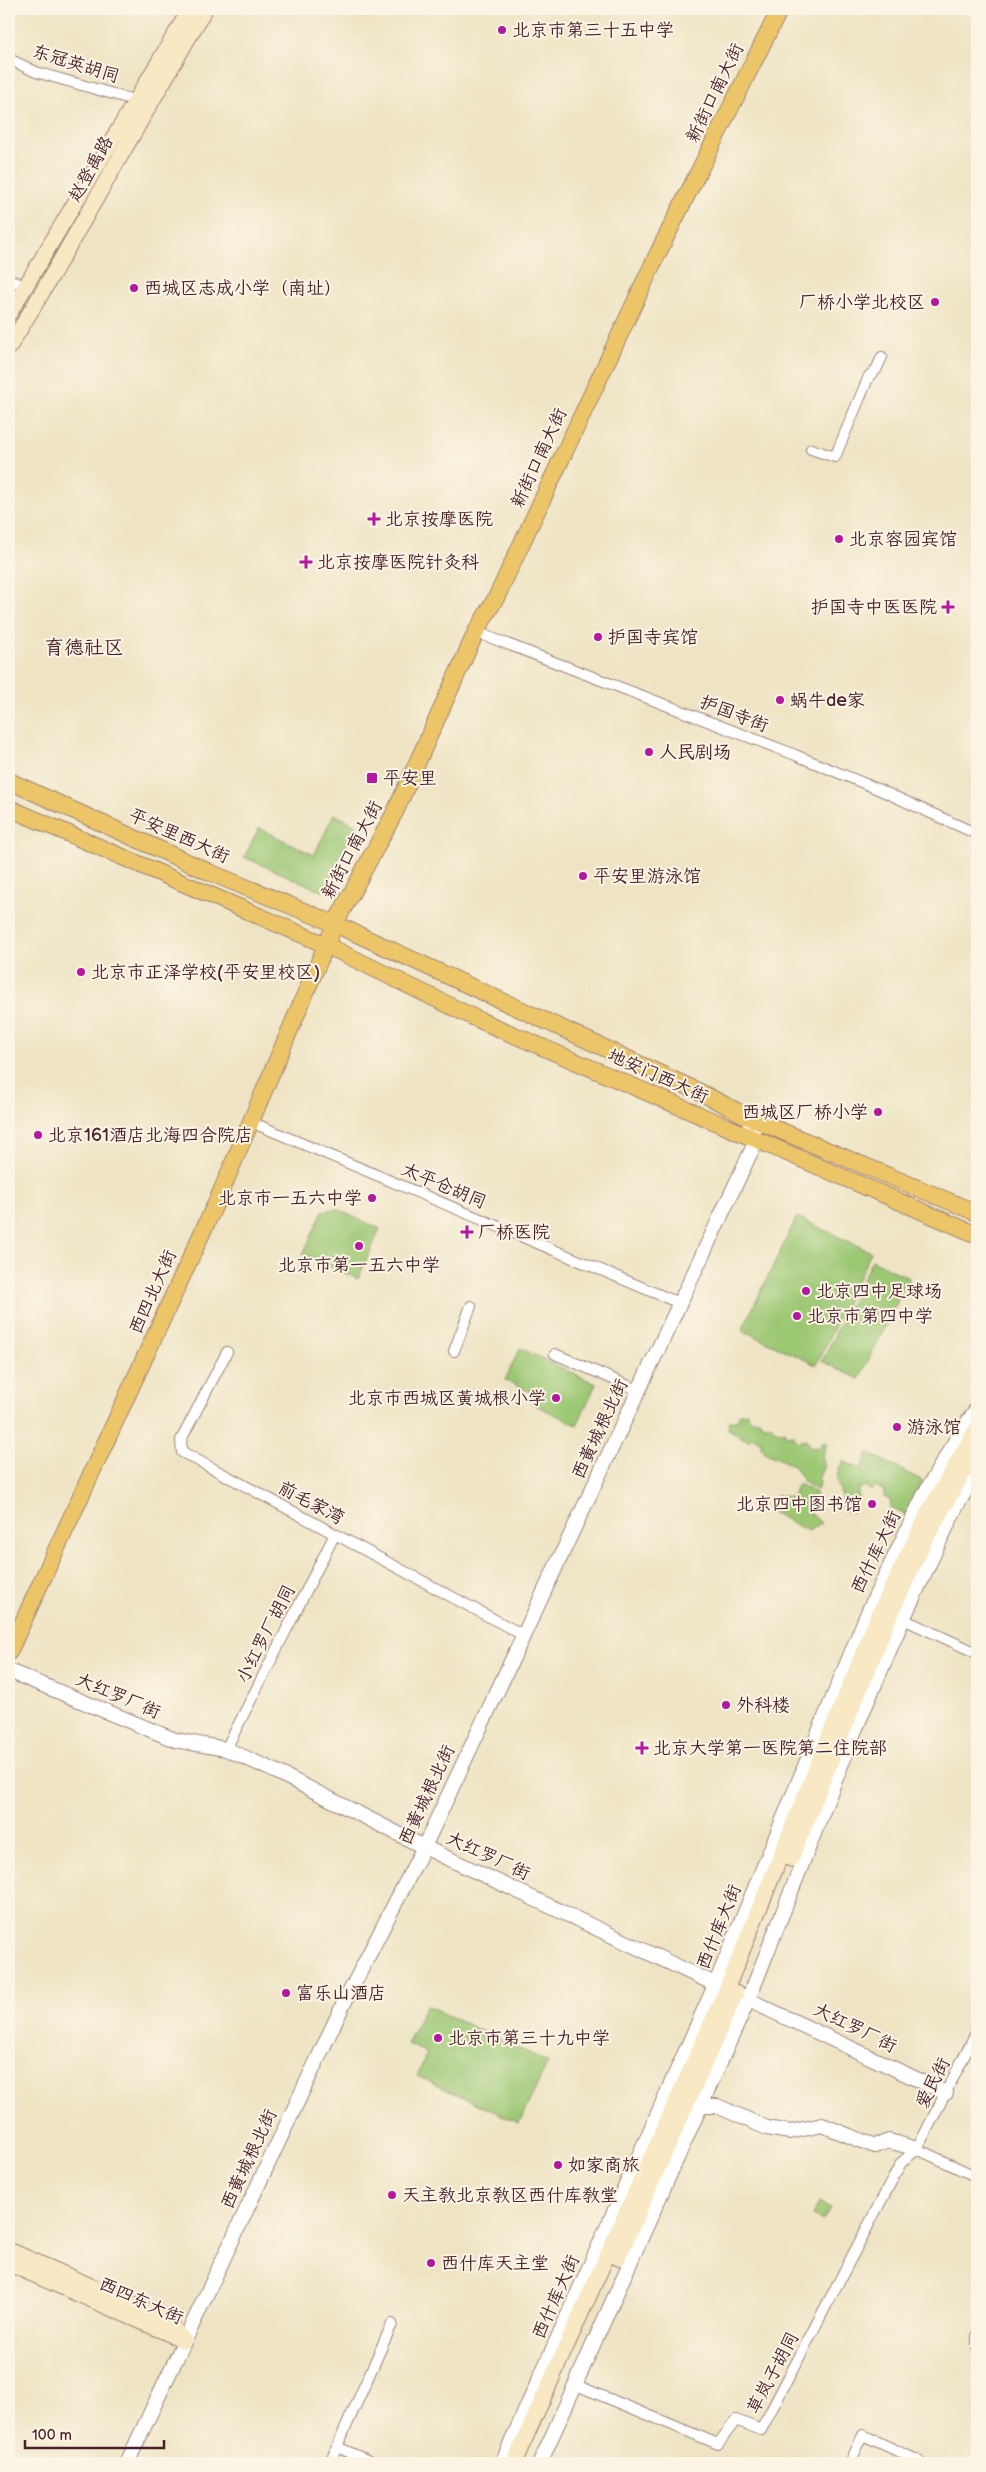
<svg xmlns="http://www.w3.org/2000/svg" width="986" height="2472" viewBox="0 0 986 2472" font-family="'Balsamiq Sans','LXGW WenKai TC',sans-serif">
<rect width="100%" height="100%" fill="#fcf5e5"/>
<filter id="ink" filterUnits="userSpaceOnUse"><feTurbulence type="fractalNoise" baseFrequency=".02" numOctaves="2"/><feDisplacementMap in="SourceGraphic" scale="10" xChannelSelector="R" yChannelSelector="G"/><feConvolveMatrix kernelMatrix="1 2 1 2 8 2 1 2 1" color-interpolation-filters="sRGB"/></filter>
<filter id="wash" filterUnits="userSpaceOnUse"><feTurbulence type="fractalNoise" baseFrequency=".0096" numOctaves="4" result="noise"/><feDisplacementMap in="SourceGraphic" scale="20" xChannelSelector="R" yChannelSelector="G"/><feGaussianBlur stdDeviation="1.12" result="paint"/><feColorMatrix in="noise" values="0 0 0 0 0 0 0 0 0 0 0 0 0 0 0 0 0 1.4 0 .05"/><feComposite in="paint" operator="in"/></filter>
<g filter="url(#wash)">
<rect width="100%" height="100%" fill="#eee4c4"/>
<!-- green -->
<path fill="#9cc773" stroke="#73734f" d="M 334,814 L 356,825 L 324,892 L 244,857 L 259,828 L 314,855 Z
M 337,1209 L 380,1229 L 358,1279 L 303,1254 L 323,1211 Z
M 797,1217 L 871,1252 L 816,1365 L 742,1330 Z
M 872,1260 L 909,1278 L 859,1379 L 822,1361 Z
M 520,1348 L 596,1384 L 577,1425 L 531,1403 L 535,1394 L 505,1380 Z
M 747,1413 L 751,1420 L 759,1420 L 763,1425 L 771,1425 L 775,1431 L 784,1431 L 787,1436 L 793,1435 L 798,1442 L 806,1440 L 811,1448 L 820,1447 L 822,1441 L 827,1444 L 822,1456 L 825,1464 L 818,1479 L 819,1485 L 817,1490 L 804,1482 L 793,1465 L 766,1453 L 761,1447 L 761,1441 L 752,1437 L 748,1441 L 728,1429 L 729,1421 L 737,1420 L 740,1414 Z
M 868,1453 L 923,1481 L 906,1515 L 891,1508 L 890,1500 L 884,1497 L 884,1491 L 876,1486 L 871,1491 L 865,1486 L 858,1489 L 858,1499 L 853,1501 L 852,1512 L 845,1511 L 841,1505 C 845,1487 829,1486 843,1461 L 861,1469 Z
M 798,1484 L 816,1493 L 808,1511 L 821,1523 L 808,1531 L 768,1510 L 776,1495 L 791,1497 Z
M 426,2005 L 548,2062 L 519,2123 L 417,2076 L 427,2053 L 407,2044 Z
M 820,2202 L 830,2208 L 823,2221 L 812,2215 Z"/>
</g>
<g filter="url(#ink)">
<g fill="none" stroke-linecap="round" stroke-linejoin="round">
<!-- minor casing -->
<g stroke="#9c8278" stroke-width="12">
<path id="minor" d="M 9,59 L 36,72 L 141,102
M 9,279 L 24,286
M 811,449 L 835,457 L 869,376 L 876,370 L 882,357
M 476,632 L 793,754 L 880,790 L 977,834
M 251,1122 L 679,1303
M 454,1351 L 471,1306
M 227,1352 L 181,1440 L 182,1452 L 523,1635
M 555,1354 L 638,1390
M 903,1619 L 977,1653
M 226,1749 L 335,1534
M 917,2149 L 977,2177
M 977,2336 L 977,2348
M 576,2385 L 718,2444 L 736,2420 L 761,2430 L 901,2163 L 917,2149 L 977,2031
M 337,2447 L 392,2324
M 330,2463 L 337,2447 L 374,2463
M 850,2463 L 863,2435 L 919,2461"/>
</g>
<!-- tertiary casing -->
<g stroke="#9c8278" stroke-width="16">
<path id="tertiary" d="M 9,1671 L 175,1740 L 226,1749 L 275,1771 L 424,1847 L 946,2093
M 695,2106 L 717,2106 L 767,2128 L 790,2132 L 822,2125 L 875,2146 L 889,2141 L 917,2149
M 127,2463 L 343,2005 L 424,1847 L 756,1141 L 748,1117
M 502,2463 L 716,1983 L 868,1612 L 925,1493 L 954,1443 L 977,1408
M 540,2463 L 749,1998 L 855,1730 L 903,1619 L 955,1509 L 977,1471"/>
</g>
<!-- secondary casing -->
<g stroke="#9c8278" stroke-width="17">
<path id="secondary" d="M 9,314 L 190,9
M 9,347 L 40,296 L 205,9
M 791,1859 L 888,1620 L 923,1544 L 977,1448
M 9,2250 L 166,2319 L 184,2341
M 618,2258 L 736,1993
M 9,2264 L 181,2339
M 514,2463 L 727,1988 L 878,1616 L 929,1511 L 977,1428"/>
</g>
<!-- primary casing -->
<g stroke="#9c8278" stroke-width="18">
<path id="primary" d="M 9,781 L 209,872 L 335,924 L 700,1092 L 748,1117 L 977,1213
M 9,808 L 326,945 L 477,1019 L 977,1235
M 9,1652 L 220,1194 L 335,924 L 395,812 L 476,632 L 497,596 L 658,253 L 780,9"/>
</g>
<!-- minor -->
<use href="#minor" stroke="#fff" stroke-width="10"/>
<!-- tertiary -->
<use href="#tertiary" stroke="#fff" stroke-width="14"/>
<!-- secondary -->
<use href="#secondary" stroke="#f8e8c3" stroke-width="15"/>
<!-- primary -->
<use href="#primary" stroke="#edc569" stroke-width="16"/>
</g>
</g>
<!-- markers -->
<g fill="#b5179e" stroke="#fcf5e5" stroke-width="2">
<circle cx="502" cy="30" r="5"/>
<circle cx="134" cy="288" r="5"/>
<circle cx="935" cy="302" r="5"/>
<path d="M371.5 511.5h5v5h5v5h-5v5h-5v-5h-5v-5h5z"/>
<circle cx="839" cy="539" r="5"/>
<path d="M303.5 554.5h5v5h5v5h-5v5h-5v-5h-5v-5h5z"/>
<path d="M945.5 599.5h5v5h5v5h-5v5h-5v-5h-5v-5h5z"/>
<circle cx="598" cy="637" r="5"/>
<circle cx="780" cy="700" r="5"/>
<circle cx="649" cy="752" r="5"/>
<rect x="366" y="772" width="12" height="12" rx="2.5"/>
<circle cx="583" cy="876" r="5"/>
<circle cx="81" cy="972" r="5"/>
<circle cx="878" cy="1112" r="5"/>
<circle cx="38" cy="1135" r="5"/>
<circle cx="372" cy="1198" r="5"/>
<path d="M464.5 1224.5h5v5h5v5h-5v5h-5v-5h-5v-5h5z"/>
<circle cx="359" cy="1246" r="5"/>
<circle cx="806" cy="1291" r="5"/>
<circle cx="797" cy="1316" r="5"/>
<circle cx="556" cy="1398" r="5"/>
<circle cx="897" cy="1427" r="5"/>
<circle cx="872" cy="1504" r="5"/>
<circle cx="726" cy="1705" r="5"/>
<path d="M639.5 1740.5h5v5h5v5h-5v5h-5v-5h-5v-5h5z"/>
<circle cx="286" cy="1993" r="5"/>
<circle cx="438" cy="2038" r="5"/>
<circle cx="558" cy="2165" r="5"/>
<circle cx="392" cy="2195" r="5"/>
<circle cx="431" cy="2263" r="5"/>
</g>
<g text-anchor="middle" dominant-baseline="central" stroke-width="4" stroke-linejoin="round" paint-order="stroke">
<!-- poi labels -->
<g font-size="18" fill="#4a1f2b" stroke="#fcf5e5" text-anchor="start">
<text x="512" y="30">北京市第三十五中学</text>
<text x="144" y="288">西城区志成小学（南址）</text>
<text x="925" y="302" text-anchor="end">厂桥小学北校区</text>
<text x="385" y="519">北京按摩医院</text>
<text x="849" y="539">北京容园宾馆</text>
<text x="317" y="562">北京按摩医院针灸科</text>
<text x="937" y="607" text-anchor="end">护国寺中医医院</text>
<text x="608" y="637">护国寺宾馆</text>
<text x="790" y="700">蜗牛de家</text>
<text x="659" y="752">人民剧场</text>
<text x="383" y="778">平安里</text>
<text x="593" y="876">平安里游泳馆</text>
<text x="91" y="972">北京市正泽学校(平安里校区)</text>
<text x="868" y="1112" text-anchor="end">西城区厂桥小学</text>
<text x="48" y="1135">北京161酒店北海四合院店</text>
<text x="362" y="1198" text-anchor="end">北京市一五六中学</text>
<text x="478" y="1232">厂桥医院</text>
<text x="359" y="1265" text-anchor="middle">北京市第一五六中学</text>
<text x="816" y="1291">北京四中足球场</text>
<text x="807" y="1316">北京市第四中学</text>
<text x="546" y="1398" text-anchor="end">北京市西城区黄城根小学</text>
<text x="907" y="1427">游泳馆</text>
<text x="862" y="1504" text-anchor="end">北京四中图书馆</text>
<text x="736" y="1705">外科楼</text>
<text x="653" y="1748">北京大学第一医院第二住院部</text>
<text x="296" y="1993">富乐山酒店</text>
<text x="448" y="2038">北京市第三十九中学</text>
<text x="568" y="2165">如家商旅</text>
<text x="402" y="2195">天主教北京教区西什库教堂</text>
<text x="441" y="2263">西什库天主堂</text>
</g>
<!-- street labels -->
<g font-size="18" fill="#4a1f2b" stroke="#fcf5e5">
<text transform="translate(76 64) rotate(17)">东冠英胡同</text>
<text transform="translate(715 93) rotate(-64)">新街口南大街</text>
<text transform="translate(91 169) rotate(-61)">赵登禹路</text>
<text transform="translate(539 458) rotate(-65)">新街口南大街</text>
<text transform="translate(734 714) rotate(21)">护国寺街</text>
<text transform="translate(179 836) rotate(24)">平安里西大街</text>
<text transform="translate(352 850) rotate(-62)">新街口南大街</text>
<text transform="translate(658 1076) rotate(24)">地安门西大街</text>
<text transform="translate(444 1186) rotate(23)">太平仓胡同</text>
<text transform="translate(153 1292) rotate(-66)">西四北大街</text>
<text transform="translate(600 1429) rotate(-65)">西黄城根北街</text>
<text transform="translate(311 1503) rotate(28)">前毛家湾</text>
<text transform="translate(876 1552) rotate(-64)">西什库大街</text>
<text transform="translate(266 1634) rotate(-63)">小红罗厂胡同</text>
<text transform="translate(118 1696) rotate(23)">大红罗厂街</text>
<text transform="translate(427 1795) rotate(-65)">西黄城根北街</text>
<text transform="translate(488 1856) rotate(25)">大红罗厂街</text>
<text transform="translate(719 1927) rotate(-68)">西什库大街</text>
<text transform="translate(855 2028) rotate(26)">大红罗厂街</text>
<text transform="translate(933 2083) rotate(-63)">爱民街</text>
<text transform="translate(249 2159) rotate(-65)">西黄城根北街</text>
<text transform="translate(556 2297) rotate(-66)">西什库大街</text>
<text transform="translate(141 2301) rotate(24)">西四东大街</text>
<text transform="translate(773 2373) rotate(-62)">草岚子胡同</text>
</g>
<!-- quarter labels -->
<g font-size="20" fill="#4a1f2b" stroke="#fcf5e5">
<text x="84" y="648">育德社区</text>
</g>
</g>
<!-- margin -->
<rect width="986" height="2472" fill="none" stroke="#fcf5e5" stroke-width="30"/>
<!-- scale -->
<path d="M25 2440v8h139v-8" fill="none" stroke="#4a1f2b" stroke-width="2.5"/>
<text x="32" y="2440" font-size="15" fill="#4a1f2b" stroke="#fcf5e5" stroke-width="4" paint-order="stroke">100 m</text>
</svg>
